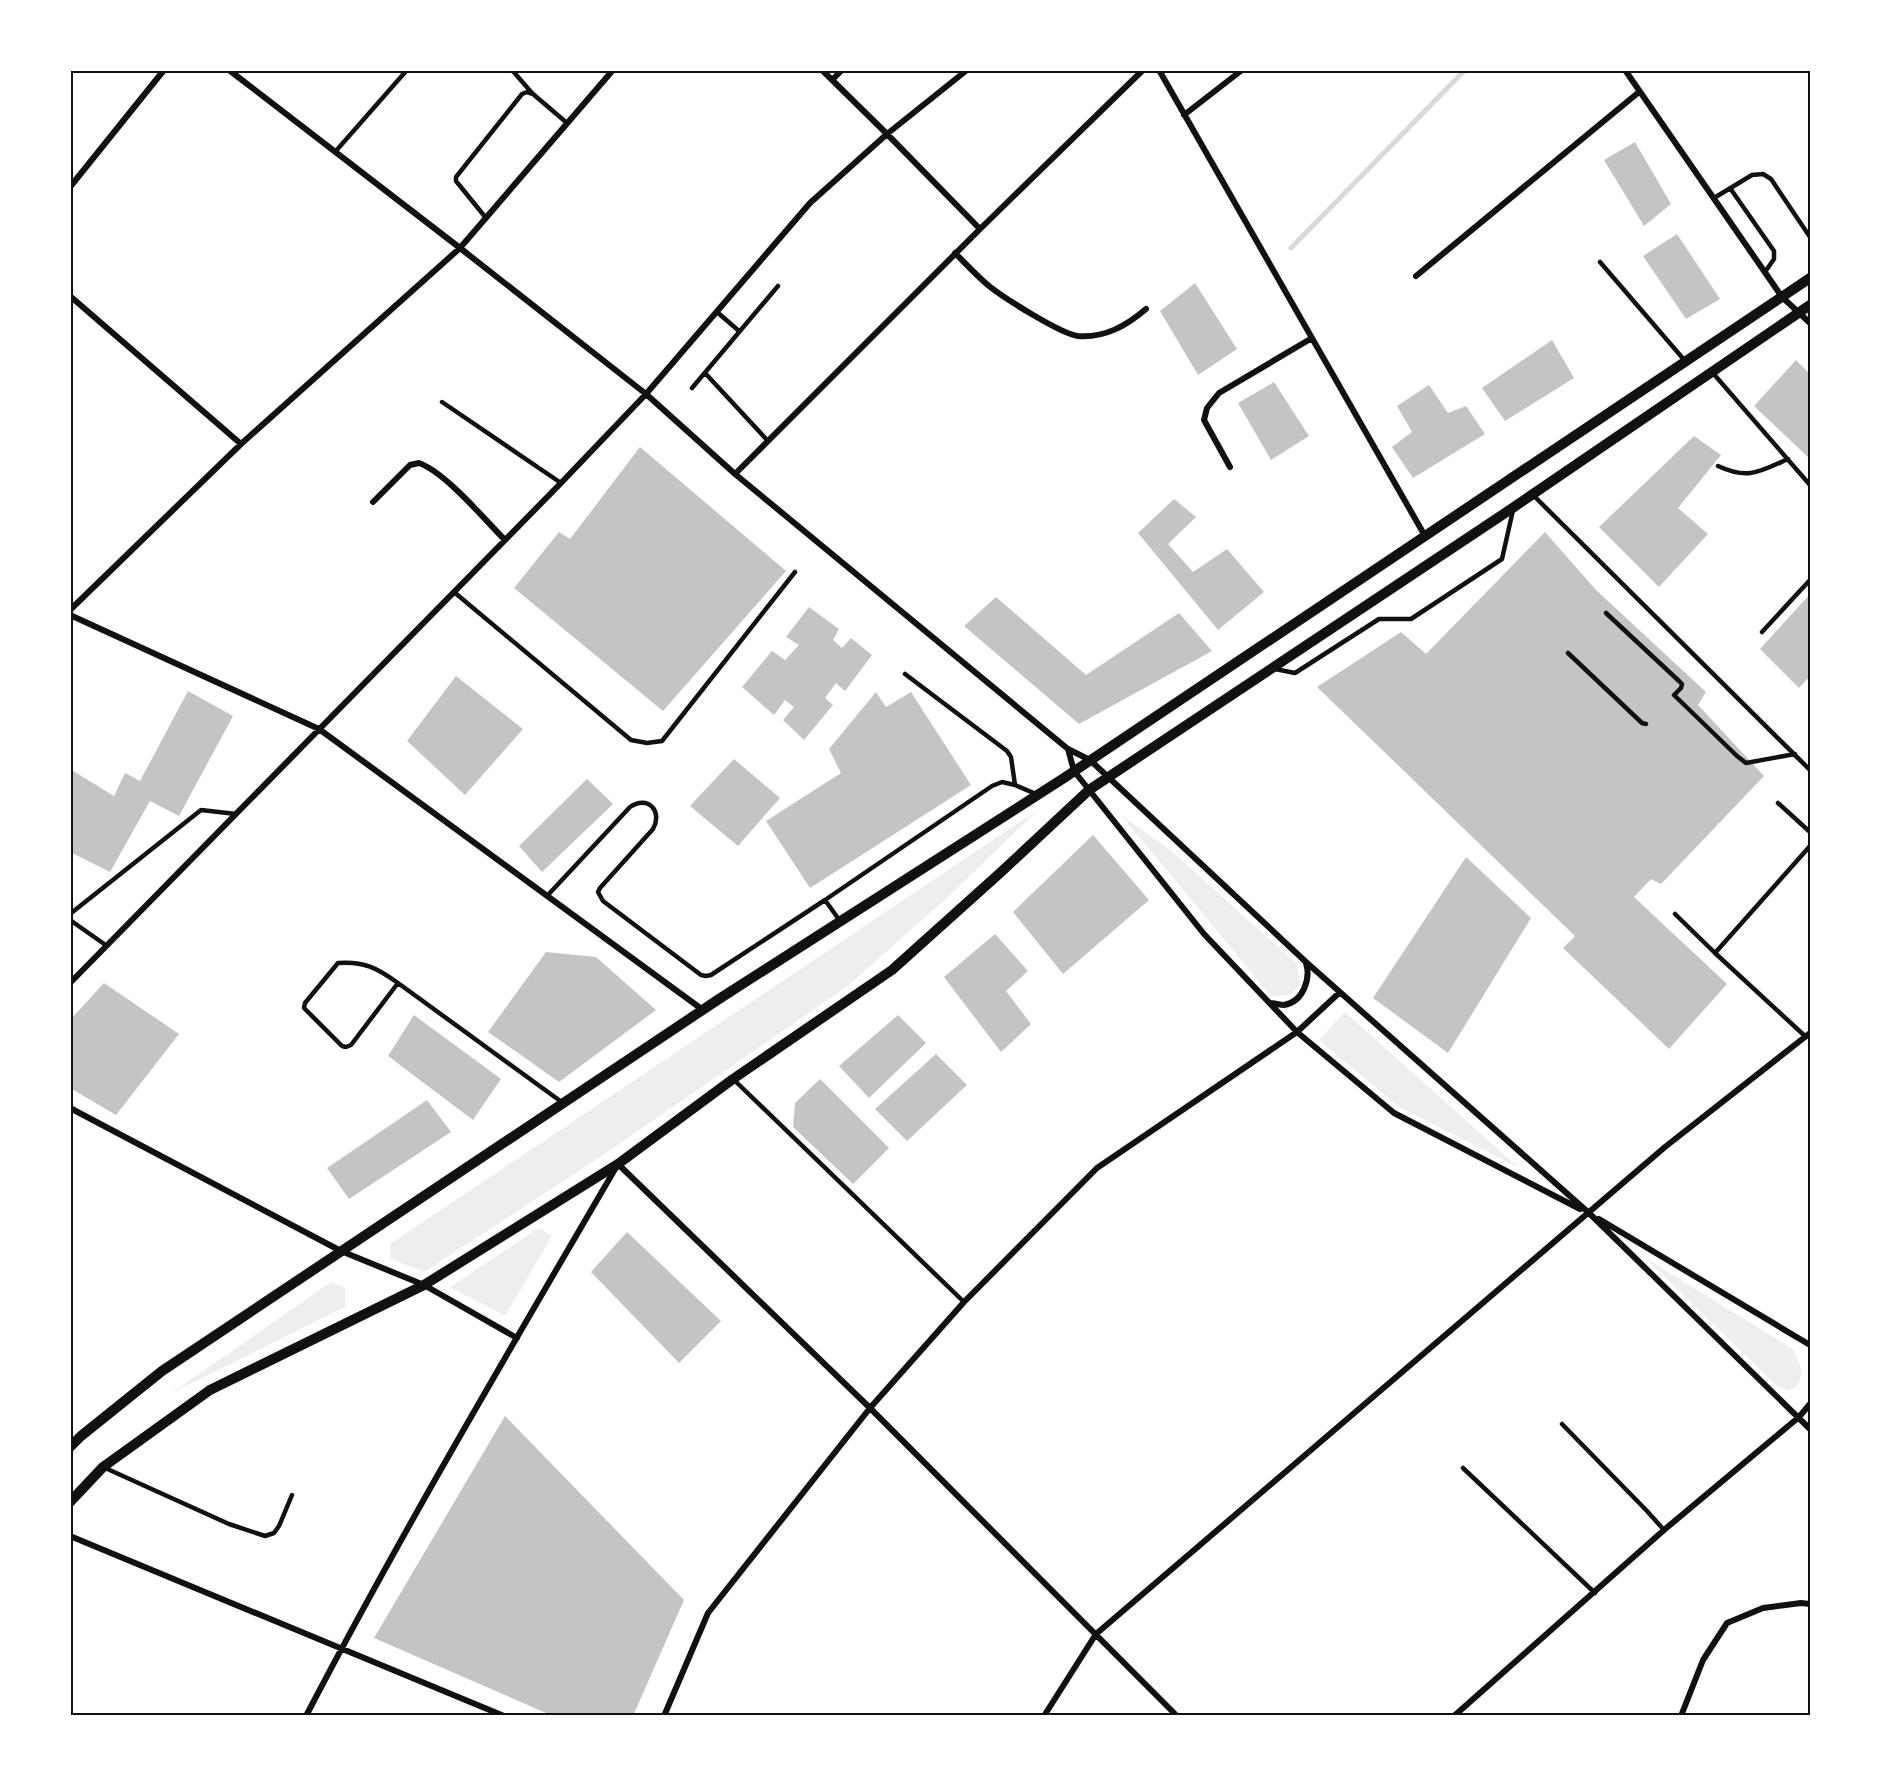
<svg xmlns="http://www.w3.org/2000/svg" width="1881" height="1786" viewBox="0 0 1881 1786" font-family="Karla,sans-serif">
<rect width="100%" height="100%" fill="#fff"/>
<!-- green -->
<path fill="#eee" d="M 1039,809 L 947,898 L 845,988 L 593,1162 L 424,1272 L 391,1259 L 390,1244 Z
M 1121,815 L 1169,849 L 1297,964 L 1300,985 L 1289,995 L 1271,996 Z
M 1345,1012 L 1519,1168 L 1399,1107 L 1319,1040 Z
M 539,1228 L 552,1236 L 505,1316 L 450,1287 Z
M 1644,1257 L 1793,1349 L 1802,1371 L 1798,1385 L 1789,1391 L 1777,1386 Z
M 331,1282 L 345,1288 L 345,1307 L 170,1394 Z"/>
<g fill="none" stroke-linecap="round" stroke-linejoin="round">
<!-- stream -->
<path stroke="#d9d9d9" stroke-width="5" d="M 1291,248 L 1465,70"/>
</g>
<!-- building -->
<path fill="#c4c4c4" d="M 1635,142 L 1671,204 L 1644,226 L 1604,160 Z
M 1677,234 L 1720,299 L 1686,319 L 1643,256 Z
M 1195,283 L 1237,349 L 1198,375 L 1160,311 Z
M 1552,340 L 1574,378 L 1505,421 L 1482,388 Z
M 1796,360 L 1810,374 L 1810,459 L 1754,406 Z
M 1274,382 L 1309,436 L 1271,460 L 1238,403 Z
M 1429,385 L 1448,413 L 1466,406 L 1485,434 L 1413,478 L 1392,447 L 1412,432 L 1397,406 Z
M 1694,436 L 1721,455 L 1678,508 L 1708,534 L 1659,587 L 1599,527 Z
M 640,447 L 786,571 L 663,711 L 514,588 L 559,532 L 570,539 Z
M 1174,499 L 1196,517 L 1168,544 L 1193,572 L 1227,549 L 1264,592 L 1218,630 L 1138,533 Z
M 1545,532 L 1596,590 L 1706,692 L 1698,705 L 1764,776 L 1661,884 L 1651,879 L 1634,897 L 1727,984 L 1669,1049 L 1563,948 L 1575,936 L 1317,687 L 1401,632 L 1426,654 Z
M 1810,594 L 1810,676 L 1799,688 L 1760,649 Z
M 996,597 L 1086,675 L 1179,613 L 1212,651 L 1079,724 L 964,626 Z
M 809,607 L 839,629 L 833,640 L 842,648 L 851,638 L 872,655 L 845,691 L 836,683 L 825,698 L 833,705 L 804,740 L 783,720 L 794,707 L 785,700 L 774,715 L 742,687 L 772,651 L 785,660 L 799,645 L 786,637 Z
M 456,676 L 523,729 L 465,795 L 407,741 Z
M 188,691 L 233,716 L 179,816 L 150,801 L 110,872 L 70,852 L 70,769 L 114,796 L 125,773 L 140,781 Z
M 876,692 L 886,707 L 911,692 L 971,785 L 810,888 L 766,821 L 841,773 L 829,749 Z
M 734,759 L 780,798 L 738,846 L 690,806 Z
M 587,779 L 613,804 L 542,872 L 519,846 Z
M 1093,835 L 1149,900 L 1063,974 L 1013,912 Z
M 1466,857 L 1531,918 L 1448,1053 L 1373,998 Z
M 995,934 L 1028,971 L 1006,991 L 1031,1024 L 1001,1052 L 944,977 Z
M 546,952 L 596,957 L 656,1010 L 559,1082 L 488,1032 Z
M 104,983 L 179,1034 L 116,1115 L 70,1088 L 70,1020 Z
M 414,1015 L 501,1079 L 473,1120 L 388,1056 Z
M 898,1015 L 926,1043 L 869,1098 L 839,1066 Z
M 936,1054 L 967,1085 L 907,1141 L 875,1109 Z
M 820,1079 L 889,1148 L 853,1184 L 793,1127 L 795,1103 Z
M 427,1100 L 451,1132 L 349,1199 L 327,1168 Z
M 627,1232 L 721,1321 L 679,1363 L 591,1272 Z
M 505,1416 L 684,1600 L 633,1716 L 553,1716 L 374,1638 Z"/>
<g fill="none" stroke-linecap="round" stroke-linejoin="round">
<!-- service -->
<path stroke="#111" stroke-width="4.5" d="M 512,70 L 532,93
M 335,152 L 407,70
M 1730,188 L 1774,251 L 1774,259 L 1765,272
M 1714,198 L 1752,175 L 1763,174 L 1771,179 L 1810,237
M 486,218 L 456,181 L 456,177 L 522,94 L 527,92 L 533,94 L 567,123
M 1600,262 L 1686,362
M 717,312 L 739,331
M 1712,372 L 1810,485
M 705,373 L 768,441
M 692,388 L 778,286
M 442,402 L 561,483
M 1718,466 C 1748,480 1759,472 1788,459
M 1532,494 L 1810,770
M 454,592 L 631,740 L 647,743 L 662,741 L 795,572
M 1606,613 L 1679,681 L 1682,684 L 1681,688 L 1674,695 L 1737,756 L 1746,763 L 1795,754
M 1762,632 L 1810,580
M 1568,653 L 1642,723 L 1646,724
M 1275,669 L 1295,673 L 1379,619 L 1411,619 L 1502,559 L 1513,510
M 905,674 L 1007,751 L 1011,757 L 1015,785
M 1778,803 L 1810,832
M 547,896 L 630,807 C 648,795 663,811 653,829 L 600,888 L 598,892 L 603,901 L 701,975 L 706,976 L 711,975 L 825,900 L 840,921
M 825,900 L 992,786 L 1002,782 L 1015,785 L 1036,794
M 70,914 L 201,810 L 236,814
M 1675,914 L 1715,953
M 70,920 L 107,946
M 398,983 L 351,1045 L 346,1047 L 342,1046 L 304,1008 L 305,1003 L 338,963 C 364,961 377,968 398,983 L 563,1103
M 1806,1037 L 1715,953 L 1810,846
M 733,1079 L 964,1302
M 1562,1424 L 1647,1511 L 1664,1530
M 103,1467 L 229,1524 L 265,1536 L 274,1533 L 279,1526 L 292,1495
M 1463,1468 L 1595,1593"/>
<!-- minor -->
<path stroke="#111" stroke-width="6" d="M 229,70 L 460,248 L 646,394 L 735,474 L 1068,749 L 1090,760 L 1306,962 L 1589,1213 L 1810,1429
M 822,70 L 887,134 L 980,229
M 1159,70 L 1425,536
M 1625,70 L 1782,297 L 1810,323
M 832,80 L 842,70
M 1184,115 L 1242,70
M 70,187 L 164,70
M 955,253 C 966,264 977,276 989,286 C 1004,298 1061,334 1078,336 C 1105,338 1126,326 1146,309
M 1416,276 L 1639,92
M 70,296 L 241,444
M 1230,467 L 1204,420 L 1207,408 L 1219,393 L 1312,338
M 735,474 L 980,229 L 1143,70
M 373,502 L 410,465 L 419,463 C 445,472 485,520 505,540
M 70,610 L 241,444 L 460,248 L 613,70
M 70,615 L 319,729 L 703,1010
M 1068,749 L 1074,771 L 1204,934 L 1297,1032 L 1394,1113 L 1580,1209
M 70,983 L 561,483 L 646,394 L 810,203 L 887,134 L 967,70
M 1270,1003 C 1274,1003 1280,1005 1284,1005 C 1303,1002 1311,979 1306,963
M 70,1108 L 341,1251 L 424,1285 L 517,1338
M 1599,1219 L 1810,1345
M 70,1536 L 504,1716
M 306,1716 C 404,1528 512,1346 618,1164 L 870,1408 L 1177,1716
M 664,1716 L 708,1613 L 870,1408 L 964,1302 L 1097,1168 L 1297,1032 L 1339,993
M 1044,1716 L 1096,1634 L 1665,1147 L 1810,1033
M 1454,1716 L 1664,1530 L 1799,1417 L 1810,1404
M 1681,1716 L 1703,1660 L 1727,1623 L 1763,1608 L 1801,1603 L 1810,1604"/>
<!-- tertiary -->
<path stroke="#111" stroke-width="10" d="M 70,1447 L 81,1436 L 162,1371 L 719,999 L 1064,778 L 1810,278
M 70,1502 L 103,1467 L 210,1390 L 424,1285 L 618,1164 L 733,1079 L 892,970 L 1000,873 L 1089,790 L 1514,507 L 1810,305"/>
</g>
<!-- border -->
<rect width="1881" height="1786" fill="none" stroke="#ffffff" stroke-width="144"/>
<rect x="72" y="72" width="1737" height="1642" fill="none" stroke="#111" stroke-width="2"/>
</svg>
